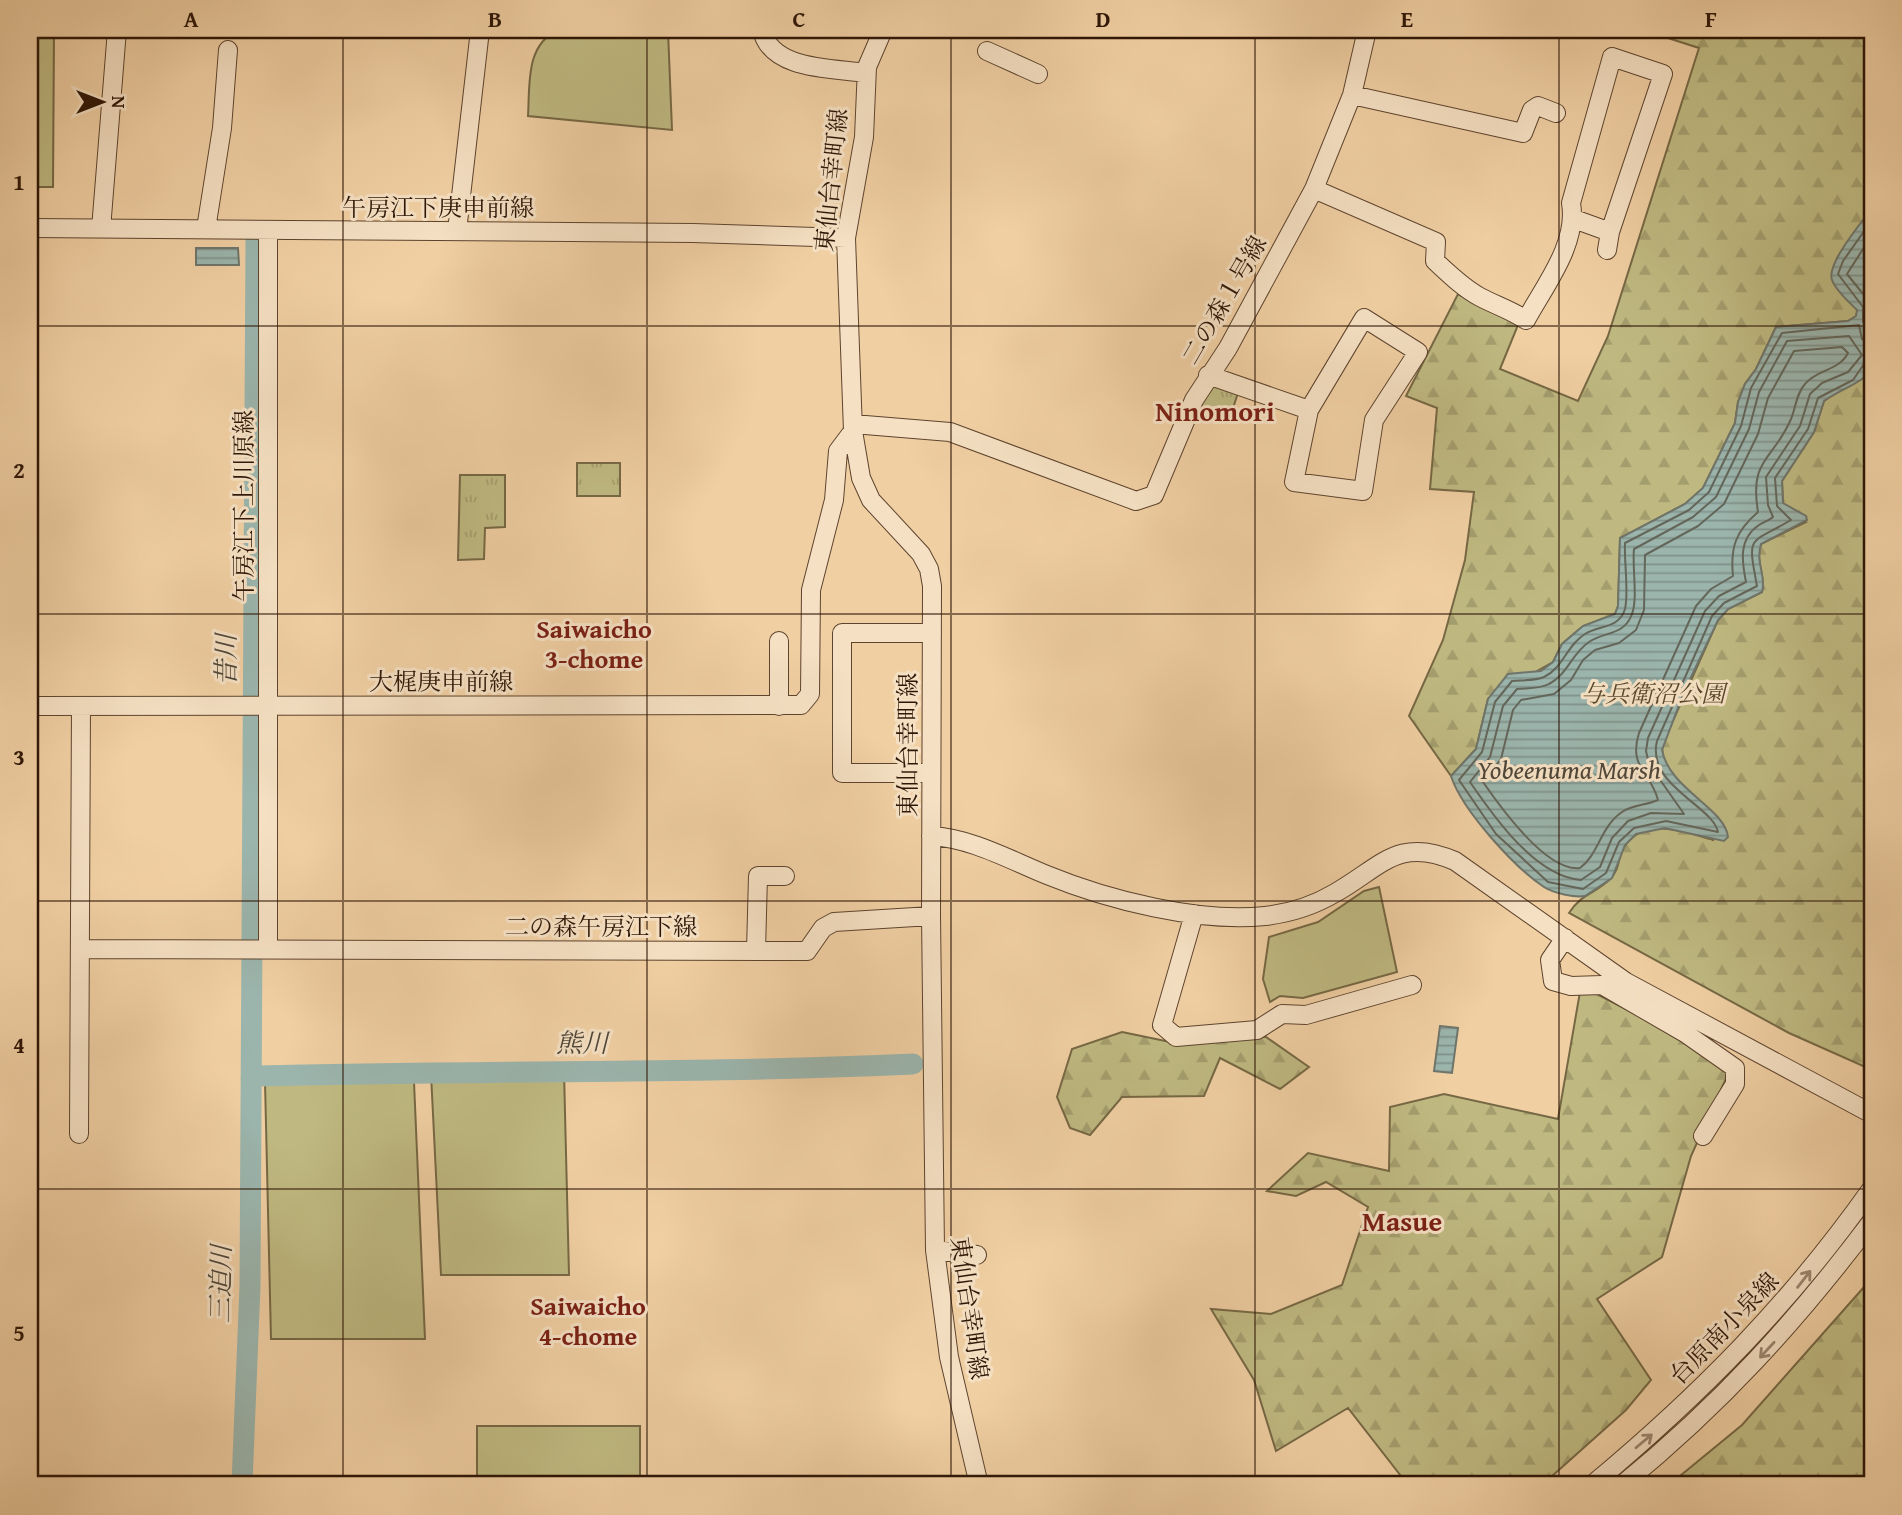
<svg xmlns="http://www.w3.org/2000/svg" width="1902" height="1515" viewBox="0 0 1902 1515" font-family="'Gentium Book Plus','Noto Serif JP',serif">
<defs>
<pattern id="grass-tufts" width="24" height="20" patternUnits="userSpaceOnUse" patternTransform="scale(1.75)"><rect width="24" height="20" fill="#bfb981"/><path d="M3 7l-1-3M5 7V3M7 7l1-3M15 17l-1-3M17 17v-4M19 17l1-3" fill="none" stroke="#a49e6e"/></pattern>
<pattern id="forest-firs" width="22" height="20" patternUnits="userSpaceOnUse" patternTransform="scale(1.75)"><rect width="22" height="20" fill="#bfb981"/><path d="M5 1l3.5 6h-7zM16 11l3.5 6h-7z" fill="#a49e6e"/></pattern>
<pattern id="water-rules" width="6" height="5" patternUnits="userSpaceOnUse" patternTransform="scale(1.75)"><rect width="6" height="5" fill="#9bb5ad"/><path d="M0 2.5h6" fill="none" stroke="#7f928b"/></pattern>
</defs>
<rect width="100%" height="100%" fill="#f0cfa3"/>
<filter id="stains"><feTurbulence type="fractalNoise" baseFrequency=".00286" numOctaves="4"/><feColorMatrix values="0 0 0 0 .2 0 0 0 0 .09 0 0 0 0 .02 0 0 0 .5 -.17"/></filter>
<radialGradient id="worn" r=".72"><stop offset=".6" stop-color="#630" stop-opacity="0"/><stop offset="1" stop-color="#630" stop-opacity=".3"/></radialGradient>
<!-- grass -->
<path fill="url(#grass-tufts)" stroke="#766844" stroke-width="2" d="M 1215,382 L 1238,393 L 1230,417 L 1198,407 Z
M 577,463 L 620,463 L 620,496 L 577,496 Z
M 460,475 L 505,475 L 505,527 L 485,528 L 484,559 L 458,560 Z"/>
<!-- forest -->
<path fill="url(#forest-firs)" stroke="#766844" stroke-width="2" d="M 1643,30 L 1872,30 L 1872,208 L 1837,258 L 1833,282 L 1858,310 L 1856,316 L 1848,321 L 1776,327 L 1756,369 L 1745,384 L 1738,402 L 1735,423 L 1703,488 L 1685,504 L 1620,538 L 1618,606 L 1615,614 L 1583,626 L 1562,644 L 1553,662 L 1488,699 L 1476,749 L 1451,776 L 1409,716 L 1443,640 L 1465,560 L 1474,492 L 1430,489 L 1437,408 L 1406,396 L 1458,294 L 1518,325 L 1500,369 L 1578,401 L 1608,336 L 1699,48 Z
M 1872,366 L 1872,1070 L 1789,1033 L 1569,913 C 1582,893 1595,894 1610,879 C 1619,871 1618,859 1623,849 C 1643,815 1684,832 1713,840 L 1709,809 C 1691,795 1657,769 1663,743 L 1718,620 L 1728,609 L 1762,592 C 1766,576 1755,562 1761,544 L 1806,522 L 1783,503 L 1782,481 L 1814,432 L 1824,401 Z
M 1581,986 L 1655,1024 L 1729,1072 L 1691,1156 L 1662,1257 L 1597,1299 L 1651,1380 L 1626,1410 L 1542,1485 L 1408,1485 L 1348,1408 L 1276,1451 L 1254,1380 L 1211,1309 L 1271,1314 L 1342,1285 L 1368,1207 L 1326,1182 L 1296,1196 L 1267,1191 L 1308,1153 L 1389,1171 L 1390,1107 L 1444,1094 L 1558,1119 Z
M 1122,1032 L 1175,1043 L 1230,1036 L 1266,1037 L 1309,1067 L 1280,1089 L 1220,1058 L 1204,1096 L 1122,1097 L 1090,1135 L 1070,1128 L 1057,1097 L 1072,1049 Z
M 1872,1278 L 1872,1485 L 1669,1485 L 1742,1425 Z"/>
<!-- pitch -->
<path fill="#bfb981" stroke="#766844" stroke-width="2" d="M 30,30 L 54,30 L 53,187 L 30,187 Z
M 558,30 L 668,31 L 672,130 L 528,116 C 530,85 525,45 558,30 Z
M 1379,887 L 1397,972 L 1303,998 L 1280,996 L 1270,1002 L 1263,979 L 1269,937 L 1318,922 L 1364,891 Z
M 564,1072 L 569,1275 L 441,1275 L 431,1074 Z
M 265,1082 L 414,1082 L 425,1339 L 271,1339 Z
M 477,1426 L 640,1426 L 640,1485 L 477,1485 Z"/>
<!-- water -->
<path fill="url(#water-rules)" stroke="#6f756b" stroke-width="2" d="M 1872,208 L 1872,327 L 1868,332 C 1886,382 1855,379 1824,401 L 1814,432 L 1782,481 L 1783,503 L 1806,516 L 1807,520 L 1761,544 C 1755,563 1767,577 1762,592 L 1728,609 L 1718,620 L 1684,692 L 1662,750 C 1669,789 1725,808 1728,837 L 1724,841 L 1665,828 L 1636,834 L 1625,845 L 1612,878 L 1585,896 C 1575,898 1553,893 1544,887 C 1514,867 1462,810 1451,776 L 1476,749 L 1488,699 L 1508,674 L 1541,671 L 1553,662 L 1562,644 L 1583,626 L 1615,614 L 1618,606 L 1620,538 L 1685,504 L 1703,488 L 1735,423 L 1738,402 L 1745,384 L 1756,369 L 1776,327 L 1848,321 L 1856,316 L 1857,310 C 1849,302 1836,291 1832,280 C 1826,264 1862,222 1872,208 Z
M 196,248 L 238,248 L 239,265 L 196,265 Z
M 1440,1026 L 1458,1028 L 1452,1073 L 1434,1071 Z"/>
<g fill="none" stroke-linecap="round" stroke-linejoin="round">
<!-- shore -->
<path stroke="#64665a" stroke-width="2" d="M 1872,220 L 1843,261 L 1838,274 L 1863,307 L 1863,322 L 1872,323
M 1872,235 L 1847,274 L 1872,305
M 1849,336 L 1862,355 L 1848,372 L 1822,383 L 1810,394 L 1800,426 L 1766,477 L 1768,505 L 1773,517 C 1769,521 1763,522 1759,525 C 1738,539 1742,562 1746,582 L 1719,596 L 1705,611 L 1648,738 L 1646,751 L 1649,764 L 1684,814 L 1651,813 L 1628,821 L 1612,838 L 1600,867 L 1581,880 C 1535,876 1494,817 1470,782 L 1490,757 L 1503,706 L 1517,689 C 1527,688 1540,689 1549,684 C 1568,674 1572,653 1589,642 C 1605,631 1624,636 1632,614 C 1638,598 1632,567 1634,549 L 1693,517 L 1716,497 L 1749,429 L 1759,392 L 1787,341 Z
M 1872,344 L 1862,339 L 1859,325 L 1782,333 L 1751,388 L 1741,426 L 1709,492 L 1689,510 L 1625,543 C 1624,562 1629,592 1625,609 C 1619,629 1599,625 1585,634 C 1567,645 1563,668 1544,677 C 1535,681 1522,680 1512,681 L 1495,702 L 1482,752 L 1459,780 L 1496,834 L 1548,882 L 1583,889 L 1606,873 L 1619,842 L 1634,828 L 1666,821 L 1718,832 C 1713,806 1646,785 1657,741 L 1712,616 L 1724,603 L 1757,586 C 1747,533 1749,545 1791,520 L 1777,506 L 1775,478 L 1808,429 L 1818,398 L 1853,380 L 1864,364 L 1872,362
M 1842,347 L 1848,353 C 1839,371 1817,369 1805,384 C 1796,394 1796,407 1791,419 C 1773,461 1749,458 1758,512 C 1736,531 1730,547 1733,576 L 1711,589 L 1696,606 L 1639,733 C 1628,768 1651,772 1658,800 C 1647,805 1632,805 1622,812 C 1600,827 1599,854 1580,868 C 1547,872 1501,808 1483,782 L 1501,759 L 1513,710 L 1521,700 L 1554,694 L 1571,680 L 1583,660 L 1595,650 L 1619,643 L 1636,630 L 1644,610 L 1645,555 L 1698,526 L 1724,504 L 1758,434 L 1768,398 L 1794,351 Z"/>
<!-- river -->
<path stroke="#9bb5ad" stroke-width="21" d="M 251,1079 L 257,1076 C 475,1070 695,1074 913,1064
M 237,1485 L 242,1484 L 250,1286 L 256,241"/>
<!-- minor casing -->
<g stroke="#5e442e" stroke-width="20">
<path id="minor" d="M 762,30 C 771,71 834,68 866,73
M 883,30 L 867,67 L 864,137 L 846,238 L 853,431 L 861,478 L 871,500 L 921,554 L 929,569 L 932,586 L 931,916 L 935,1250 L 949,1357 L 979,1485
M 987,51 L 1038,74
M 1352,95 L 1523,133 L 1532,110 L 1538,106 L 1556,113
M 1314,189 L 1436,242 L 1435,261 C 1448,273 1463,288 1480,297 C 1495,305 1511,310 1526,320 C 1545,285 1578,244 1571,203 L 1612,57 L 1663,74 L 1610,232 L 1574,219
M 30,228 L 693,233 L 846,238
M 101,229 L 117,30
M 206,229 L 222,128 L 228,50
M 457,231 L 480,30
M 1607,250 L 1610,232
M 1208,375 L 1309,410 L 1364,318 L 1418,352 L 1374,420 L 1363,491 L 1294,482 L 1309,410
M 853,424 L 950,432 L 1136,501 L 1154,495 L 1194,400 L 1228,348 L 1314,189 L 1352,95 L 1367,30
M 779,641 L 779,706
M 30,706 L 801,705 L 810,694 L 811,590 L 834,500 L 838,451 L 853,431
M 931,773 L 842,773 L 842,633 L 932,633
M 931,836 C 971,838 1010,860 1047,875 C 1108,900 1199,923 1265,916 C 1291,913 1313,906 1335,893 C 1381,867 1398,836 1455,861 L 1626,982 L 1872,1114
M 1194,914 L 1162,1025 L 1176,1037 L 1257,1030 L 1282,1014 L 1306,1015 L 1412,985
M 1565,938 L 1550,960 L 1553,981 L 1571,986 L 1602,985 L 1685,1033 L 1735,1068 L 1735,1084 L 1703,1136
M 80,949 L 807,951 L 823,928 L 834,922 L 931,916
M 268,949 L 268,230
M 756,951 L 758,876 L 785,876
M 79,1134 L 81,706
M 935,1250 L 977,1255
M 1592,1485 C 1701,1394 1790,1304 1872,1188
M 1622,1485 C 1720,1405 1796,1322 1872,1221"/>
</g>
<!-- minor -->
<use href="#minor" stroke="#f5e0c3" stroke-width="18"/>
</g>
<!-- one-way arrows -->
<defs><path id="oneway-shaft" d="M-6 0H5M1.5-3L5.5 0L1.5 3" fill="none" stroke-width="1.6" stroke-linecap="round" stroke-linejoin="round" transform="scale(1.75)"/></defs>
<g stroke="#9b856e">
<use href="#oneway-shaft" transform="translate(1804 1279) rotate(-52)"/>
<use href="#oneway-shaft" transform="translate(1767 1350) rotate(133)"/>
<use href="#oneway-shaft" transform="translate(1644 1441) rotate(-40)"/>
</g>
<!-- grid -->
<path fill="none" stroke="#2e1607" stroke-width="2" stroke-opacity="0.55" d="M 343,30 L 343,1485M 647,30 L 647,1485M 951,30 L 951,1485M 1255,30 L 1255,1485M 1559,30 L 1559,1485M 30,326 L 1872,326M 30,614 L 1872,614M 30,901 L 1872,901M 30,1189 L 1872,1189"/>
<g text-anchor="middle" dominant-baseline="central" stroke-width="6" stroke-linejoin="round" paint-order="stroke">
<!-- street labels -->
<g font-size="24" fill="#2e1607" stroke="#f5e0c3">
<text transform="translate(831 180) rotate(-84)">東仙台幸町線</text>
<text x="438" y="207">午房江下庚申前線</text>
<text transform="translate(1224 300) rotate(-60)">二の森１号線</text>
<text transform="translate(243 506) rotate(-90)">午房江下上川原線</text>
<text x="441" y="681">大梶庚申前線</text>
<text transform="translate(907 745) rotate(-90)">東仙台幸町線</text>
<text x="601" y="926">二の森午房江下線</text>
<text transform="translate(970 1308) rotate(82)">東仙台幸町線</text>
<text transform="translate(1724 1328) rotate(-46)">台原南小泉線</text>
</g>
<!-- park labels -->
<g font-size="24" font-style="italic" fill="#5a472c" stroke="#f5e0c3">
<text x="1653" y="693">与兵衛沼公園</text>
</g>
<!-- neighbourhood labels -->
<g font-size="26" font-weight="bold" fill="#7a1f14" stroke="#f5e0c3">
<text x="594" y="628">Saiwaicho<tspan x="594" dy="30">3-chome</tspan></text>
<text x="588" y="1305">Saiwaicho<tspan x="588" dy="30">4-chome</tspan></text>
</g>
<!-- water labels -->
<g font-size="26" font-style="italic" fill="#4f4639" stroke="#f5e0c3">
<text transform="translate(225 660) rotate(-90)">昔川</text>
<text x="1569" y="769">Yobeenuma Marsh</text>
<text x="582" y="1042">熊川</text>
<text transform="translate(220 1284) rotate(-89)">三迫川</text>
</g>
<!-- quarter labels -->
<g font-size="28" font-weight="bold" fill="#7a1f14" stroke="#f5e0c3">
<text x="1215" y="410">Ninomori</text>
<text x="1402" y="1220">Masue</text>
</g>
</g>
<!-- margin -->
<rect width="1902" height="1515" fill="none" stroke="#f0cfa3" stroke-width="77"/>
<!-- north arrow -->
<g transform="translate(102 102) rotate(90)" stroke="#f5e0c3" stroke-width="5" paint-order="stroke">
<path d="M0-5L12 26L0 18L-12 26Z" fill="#2e1607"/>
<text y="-10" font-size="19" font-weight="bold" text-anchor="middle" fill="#2e1607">N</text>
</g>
<rect x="38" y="38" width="1826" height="1438" fill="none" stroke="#2e1607" stroke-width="2.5"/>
<g font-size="23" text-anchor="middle" font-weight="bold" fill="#2e1607">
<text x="191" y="27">A</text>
<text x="495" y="27">B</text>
<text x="799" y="27">C</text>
<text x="1103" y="27">D</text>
<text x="1407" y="27">E</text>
<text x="1711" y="27">F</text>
<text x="19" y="190">1</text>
<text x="19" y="478">2</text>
<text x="19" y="765">3</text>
<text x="19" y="1053">4</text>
<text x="19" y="1341">5</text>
</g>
<rect width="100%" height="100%" filter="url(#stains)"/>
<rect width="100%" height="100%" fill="url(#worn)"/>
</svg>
